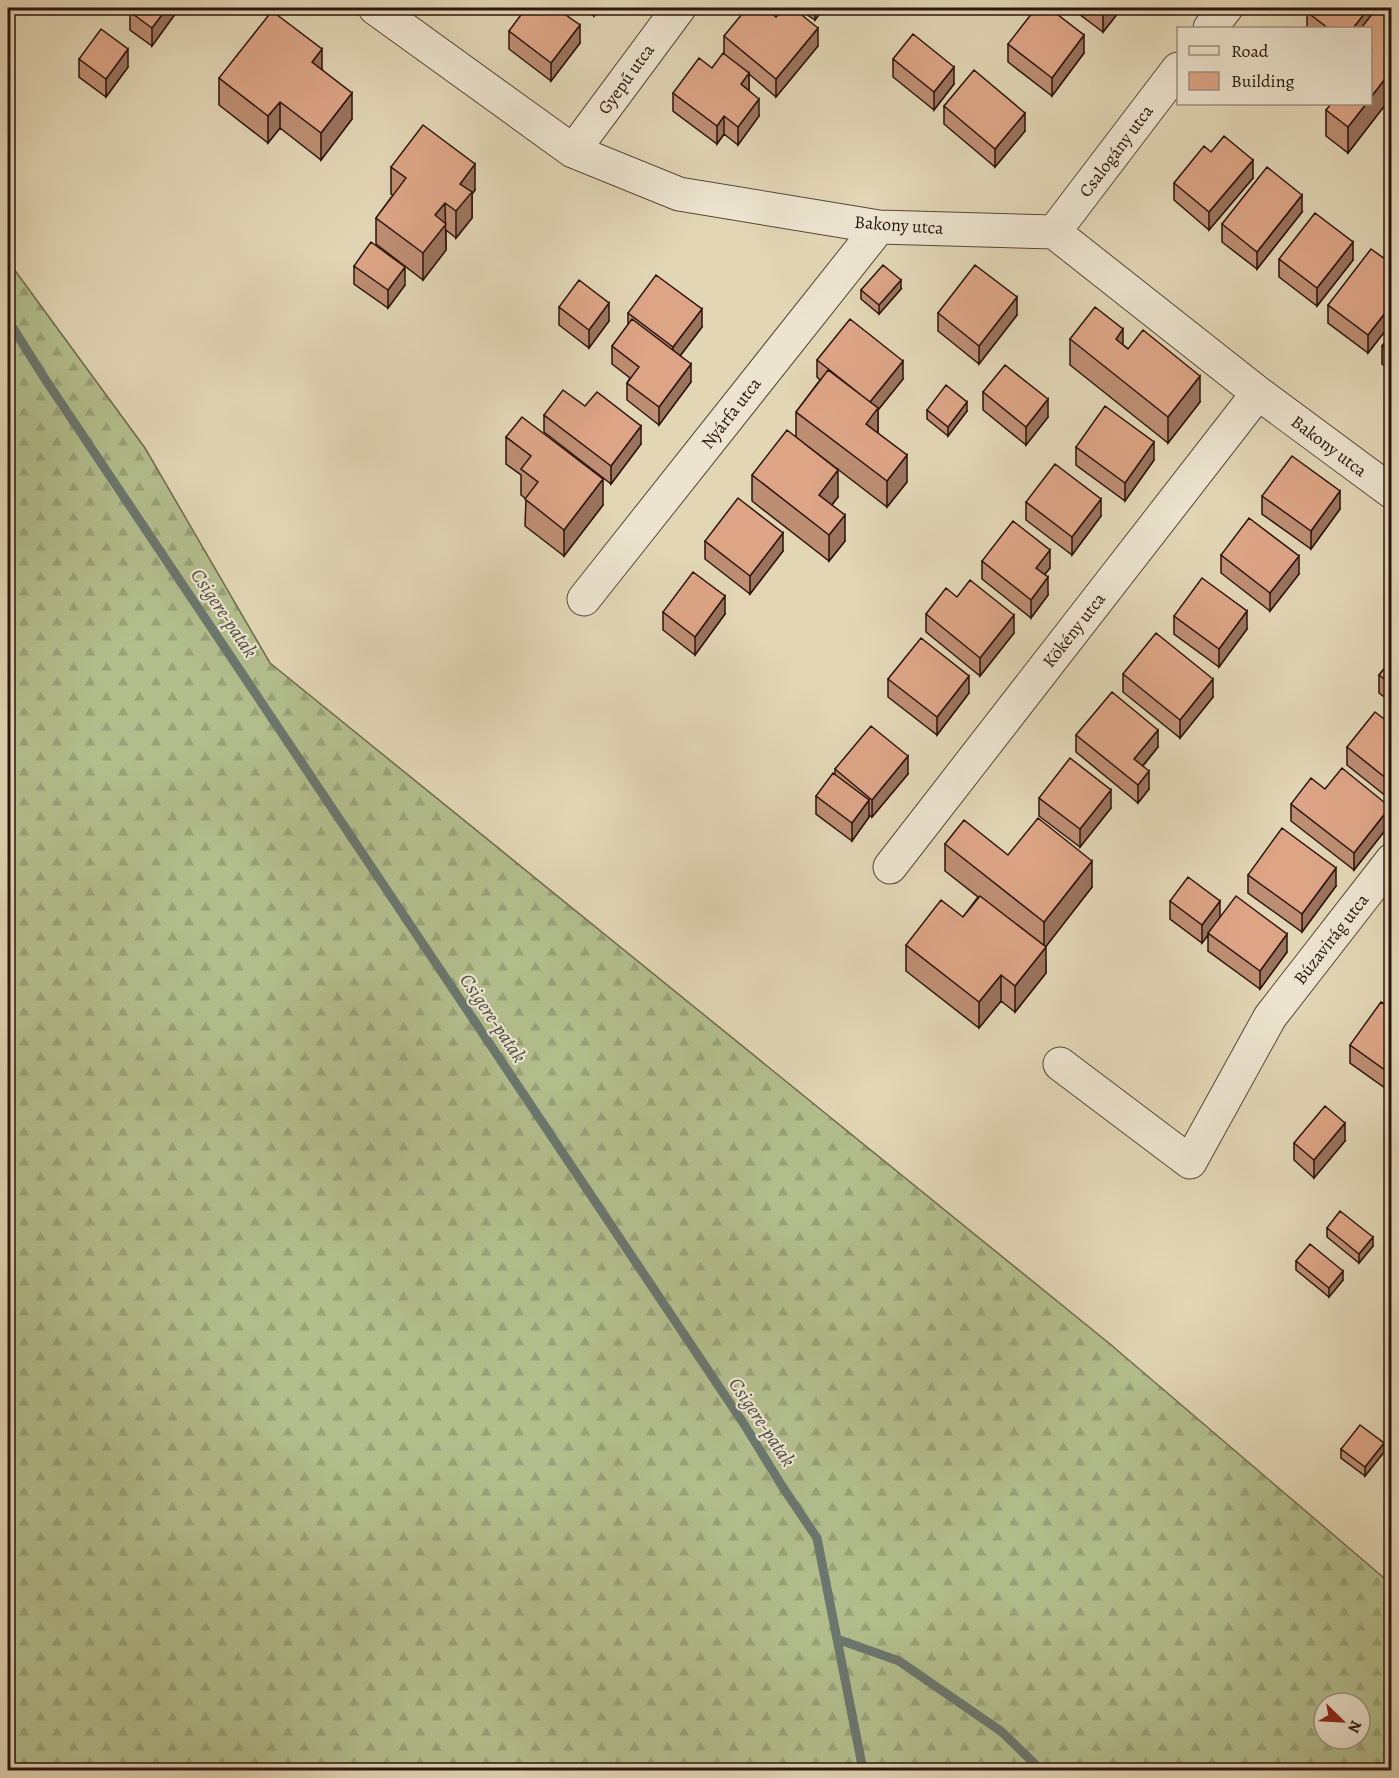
<svg xmlns="http://www.w3.org/2000/svg" width="1399" height="1778" viewBox="0 0 1399 1778" font-family="Alegreya,serif">
<defs>
<pattern id="forest-firs" width="22" height="20" patternUnits="userSpaceOnUse" patternTransform="scale(1.5)"><rect width="22" height="20" fill="#b3be8d"/><path d="M5 1l3.5 6h-7zM16 11l3.5 6h-7z" fill="#9aa278"/></pattern>
</defs>
<rect width="100%" height="100%" fill="#e2d6b5"/>
<filter id="stains"><feTurbulence type="fractalNoise" baseFrequency=".00333" numOctaves="4"/><feColorMatrix values="0 0 0 0 .2 0 0 0 0 .09 0 0 0 0 .02 0 0 0 .5 -.17"/></filter>
<radialGradient id="worn" r=".72"><stop offset=".6" stop-color="#630" stop-opacity="0"/><stop offset="1" stop-color="#630" stop-opacity=".3"/></radialGradient>
<!-- forest -->
<path fill="url(#forest-firs)" stroke="#706a4c" stroke-width="1.5" fill-rule="evenodd" d="M 8,261 L 145,448 L 270,663 L 1110,1344 L 1391,1584 L 1391,1770 L 8,1770 ZM 1324,1703 L 1360,1703 L 1360,1739 L 1324,1739 Z"/>
<g fill="none" stroke-linecap="round" stroke-linejoin="round">
<!-- stream -->
<path stroke="#6b776e" stroke-width="9" d="M 8,320 L 45,379 L 744,1424 L 782,1486 L 817,1538 L 863,1770
M 837,1639 L 899,1661 L 1002,1732 L 1041,1770"/>
<!-- minor casing -->
<g stroke="#5a4536" stroke-width="35">
<path id="minor" d="M 375,8 L 573,151 L 679,194 L 879,227 L 1054,232 L 1258,393 L 1392,492
M 1210,28 L 1226,8
M 573,151 L 679,8
M 1054,232 L 1178,69
M 584,599 L 879,227
M 890,867 L 1258,393
M 1060,1064 L 1190,1162 L 1270,1017 L 1392,860"/>
</g>
<!-- minor -->
<use href="#minor" stroke="#ece4cf" stroke-width="33"/>
</g>
<!-- wall -->
<path fill="#be8e73" stroke="#2c150c" stroke-width="1.5" d="M 127,8 L 178,8 L 178,10 L 152,46 L 130,30 L 130,12 L 131,11 Z
M 583,8 L 601,8 L 594,16 Z
M 797,8 L 824,8 L 815,20 Z
M 1071,8 L 1122,8 L 1103,32 Z
M 1392,8 L 1392,96 L 1348,153 L 1326,136 L 1326,110 L 1371,104 L 1371,28 L 1307,28 L 1307,12 Z
M 776,17 L 818,46 L 776,97 L 749,74 L 749,90 L 759,116 L 738,145 L 724,134 L 717,144 L 673,111 L 673,93 L 712,68 L 724,54 L 724,36 Z
M 509,31 L 580,43 L 551,81 L 509,49 Z
M 1008,44 L 1084,53 L 1052,96 L 1008,62 Z
M 79,59 L 128,67 L 106,97 L 79,77 Z
M 893,59 L 954,84 L 934,110 L 893,77 Z
M 322,69 L 352,119 L 321,160 L 280,128 L 268,143 L 219,105 L 219,78 Z
M 944,106 L 1025,131 L 995,167 L 944,124 Z
M 1211,152 L 1253,178 L 1209,230 L 1174,200 L 1174,183 Z
M 391,167 L 475,190 L 472,194 L 472,218 L 456,238 L 446,230 L 446,250 L 423,280 L 376,244 L 376,218 L 393,195 L 391,194 Z
M 1302,212 L 1257,269 L 1222,242 L 1222,224 Z
M 1279,259 L 1353,260 L 1317,306 L 1279,277 Z
M 1392,264 L 1392,322 L 1368,353 L 1328,323 L 1328,305 Z
M 354,266 L 405,285 L 388,308 L 354,284 Z
M 901,289 L 879,314 L 861,299 L 861,290 Z
M 559,307 L 609,321 L 589,348 L 559,325 Z
M 628,313 L 702,327 L 680,356 L 691,382 L 659,425 L 627,400 L 627,383 L 630,378 L 612,364 L 612,346 L 628,325 Z
M 938,313 L 1017,315 L 979,364 L 938,331 Z
M 1392,333 L 1392,371 L 1382,364 L 1382,346 Z
M 1070,339 L 1123,345 L 1200,402 L 1168,443 L 1070,365 Z
M 817,360 L 903,379 L 878,410 L 878,433 L 907,482 L 887,507 L 797,438 L 838,497 L 832,505 L 845,541 L 829,561 L 752,501 L 752,475 L 796,438 L 796,412 L 820,380 L 817,377 Z
M 983,392 L 1048,417 L 1026,445 L 983,410 Z
M 927,410 L 967,411 L 948,436 L 927,419 Z
M 544,415 L 641,444 L 611,484 L 544,432 Z
M 506,437 L 603,505 L 564,556 L 525,526 L 526,499 L 521,495 L 521,475 L 506,464 Z
M 1076,447 L 1154,460 L 1125,501 L 1076,465 Z
M 1262,496 L 1340,509 L 1311,549 L 1262,514 Z
M 1026,502 L 1101,516 L 1072,555 L 1026,520 Z
M 705,541 L 783,551 L 750,594 L 705,559 Z
M 1221,555 L 1299,574 L 1270,611 L 1221,573 Z
M 982,561 L 1050,568 L 1045,574 L 1048,595 L 1031,618 L 982,579 Z
M 957,597 L 1014,633 L 980,676 L 926,632 L 926,614 Z
M 663,612 L 725,614 L 695,655 L 663,630 Z
M 1174,616 L 1247,629 L 1219,667 L 1174,634 Z
M 1392,659 L 1392,703 L 1379,693 L 1379,675 Z
M 1123,674 L 1213,697 L 1180,738 L 1123,692 Z
M 888,679 L 969,693 L 937,735 L 888,697 Z
M 1392,725 L 1392,801 L 1347,765 L 1347,747 Z
M 1076,735 L 1158,747 L 1143,766 L 1149,789 L 1138,803 L 1076,752 Z
M 835,769 L 908,774 L 872,817 L 869,815 L 869,817 L 852,841 L 816,814 L 816,796 L 835,775 Z
M 1325,789 L 1390,824 L 1354,870 L 1291,821 L 1291,804 Z
M 1039,798 L 1111,808 L 1080,847 L 1039,816 Z
M 945,844 L 1008,855 L 1092,887 L 1045,947 L 1046,973 L 1015,1012 L 1001,1001 L 979,1028 L 906,971 L 906,945 L 963,917 L 978,897 L 945,871 Z
M 1248,875 L 1336,886 L 1302,932 L 1248,893 Z
M 1170,901 L 1220,917 L 1287,952 L 1260,989 L 1208,951 L 1208,935 L 1202,943 L 1170,919 Z
M 1392,1009 L 1392,1093 L 1350,1063 L 1350,1045 Z
M 1345,1141 L 1314,1178 L 1294,1160 L 1294,1143 Z
M 1327,1228 L 1373,1246 L 1359,1263 L 1327,1237 Z
M 1296,1261 L 1343,1280 L 1329,1297 L 1296,1270 Z
M 1341,1449 L 1384,1452 L 1365,1476 L 1341,1458 Z"/>
<!-- shaded-wall -->
<path fill="#9b745e" stroke="#2c150c" stroke-width="1.5" d="M 167,8 L 178,8 L 178,10 L 152,46 L 152,28 Z
M 594,8 L 601,8 L 594,16 Z
M 815,8 L 824,8 L 815,20 Z
M 1108,8 L 1122,8 L 1103,32 L 1103,15 Z
M 1369,8 L 1383,8 L 1367,28 L 1353,28 Z
M 580,25 L 580,43 L 551,81 L 551,63 Z
M 818,28 L 818,46 L 776,97 L 776,79 Z
M 1084,35 L 1084,53 L 1052,96 L 1052,78 Z
M 128,49 L 128,67 L 106,97 L 106,79 Z
M 322,49 L 322,75 L 312,62 Z
M 954,67 L 954,84 L 934,110 L 934,92 Z
M 1392,70 L 1392,96 L 1348,153 L 1348,127 L 1366,104 L 1371,104 L 1371,97 Z
M 749,73 L 749,91 L 741,84 Z
M 352,93 L 352,119 L 321,160 L 321,133 Z
M 759,99 L 759,116 L 738,145 L 738,127 Z
M 280,102 L 280,128 L 268,143 L 268,116 Z
M 1025,113 L 1025,131 L 995,167 L 995,149 Z
M 724,116 L 724,134 L 717,144 L 717,126 Z
M 1253,160 L 1253,178 L 1209,230 L 1209,212 Z
M 475,164 L 475,190 L 472,194 L 472,218 L 456,238 L 456,211 L 460,184 Z
M 1302,195 L 1302,212 L 1257,269 L 1257,252 Z
M 445,203 L 446,250 L 423,280 L 423,253 L 435,215 Z
M 1353,242 L 1353,260 L 1317,306 L 1317,288 Z
M 405,267 L 405,285 L 388,308 L 388,290 Z
M 901,280 L 901,289 L 879,314 L 879,305 Z
M 1017,297 L 1017,315 L 979,364 L 979,346 Z
M 609,303 L 609,321 L 589,348 L 589,330 Z
M 1392,304 L 1392,322 L 1368,353 L 1368,335 Z
M 702,309 L 702,327 L 673,365 L 673,347 Z
M 1123,329 L 1123,355 L 1116,339 Z
M 903,361 L 903,379 L 878,410 L 878,434 L 866,424 L 870,402 Z
M 691,364 L 691,382 L 659,425 L 659,407 Z
M 1200,376 L 1200,402 L 1168,443 L 1168,417 Z
M 1048,399 L 1048,417 L 1026,445 L 1026,427 Z
M 967,402 L 967,411 L 948,436 L 948,427 Z
M 641,426 L 641,444 L 611,484 L 611,466 Z
M 1154,442 L 1154,460 L 1125,501 L 1125,483 Z
M 907,455 L 907,482 L 887,507 L 887,481 Z
M 838,470 L 838,497 L 819,521 L 819,495 Z
M 603,479 L 603,505 L 564,556 L 564,530 Z
M 1340,491 L 1340,509 L 1311,549 L 1311,531 Z
M 1101,499 L 1101,516 L 1072,555 L 1072,537 Z
M 845,515 L 845,541 L 829,561 L 829,535 Z
M 783,533 L 783,551 L 750,594 L 750,576 Z
M 1050,550 L 1050,568 L 1036,585 L 1036,568 Z
M 1299,556 L 1299,574 L 1270,611 L 1270,593 Z
M 1048,577 L 1048,595 L 1031,618 L 1031,600 Z
M 725,596 L 725,614 L 695,655 L 695,637 Z
M 1247,611 L 1247,629 L 1219,667 L 1219,649 Z
M 1014,615 L 1014,633 L 980,676 L 980,658 Z
M 969,676 L 969,693 L 937,735 L 937,717 Z
M 1213,679 L 1213,697 L 1180,738 L 1180,720 Z
M 1158,730 L 1158,747 L 1134,776 L 1134,759 Z
M 908,756 L 908,774 L 872,817 L 872,800 Z
M 1149,771 L 1149,789 L 1138,803 L 1138,785 Z
M 1111,790 L 1111,808 L 1080,847 L 1080,829 Z
M 869,800 L 869,817 L 852,841 L 852,823 Z
M 1390,807 L 1390,824 L 1354,870 L 1354,853 Z
M 1092,861 L 1092,887 L 1044,949 L 1044,922 Z
M 1336,868 L 1336,886 L 1302,932 L 1302,914 Z
M 1220,901 L 1220,919 L 1208,933 L 1208,935 L 1202,943 L 1202,925 Z
M 1287,934 L 1287,952 L 1260,989 L 1260,971 Z
M 1046,947 L 1046,973 L 1015,1012 L 1015,986 Z
M 1001,975 L 1001,1001 L 979,1028 L 979,1002 Z
M 1345,1123 L 1345,1141 L 1314,1178 L 1314,1160 Z
M 1373,1237 L 1373,1246 L 1359,1263 L 1359,1254 Z
M 1343,1271 L 1343,1280 L 1329,1297 L 1329,1288 Z
M 1384,1443 L 1384,1452 L 1365,1476 L 1365,1467 Z"/>
<!-- building -->
<path fill="#dda586" stroke="#2c150c" stroke-width="1.5" d="M 134,8 L 167,8 L 152,28 L 130,12 Z
M 526,8 L 556,8 L 580,25 L 551,63 L 509,31 Z
M 747,8 L 765,8 L 776,17 L 784,8 L 793,8 L 818,28 L 776,79 L 724,36 Z
M 1036,8 L 1049,8 L 1084,35 L 1052,78 L 1008,44 Z
M 1094,8 L 1108,8 L 1103,15 Z
M 1310,8 L 1369,8 L 1353,28 L 1328,28 L 1307,12 Z
M 1377,8 L 1392,8 L 1392,70 L 1371,97 L 1371,52 L 1372,50 L 1371,48 L 1371,28 L 1361,28 Z
M 272,11 L 322,49 L 312,62 L 352,93 L 321,133 L 280,102 L 268,116 L 219,78 Z
M 101,29 L 128,49 L 106,79 L 79,59 Z
M 913,34 L 954,67 L 934,92 L 893,59 Z
M 723,53 L 749,73 L 741,84 L 759,99 L 738,127 L 724,116 L 717,126 L 673,93 L 699,58 L 712,68 Z
M 974,70 L 1025,113 L 995,149 L 944,106 Z
M 1331,104 L 1366,104 L 1348,127 L 1326,110 Z
M 423,125 L 475,164 L 460,184 L 472,192 L 456,211 L 445,203 L 435,215 L 446,224 L 423,253 L 376,218 L 406,178 L 391,167 Z
M 1224,136 L 1253,160 L 1209,212 L 1174,183 L 1204,146 L 1211,152 Z
M 1267,167 L 1302,195 L 1257,252 L 1222,224 Z
M 1315,213 L 1353,242 L 1317,288 L 1279,259 Z
M 371,242 L 405,267 L 388,290 L 354,266 Z
M 1371,249 L 1392,264 L 1392,304 L 1368,335 L 1328,305 Z
M 883,265 L 901,280 L 879,305 L 861,290 Z
M 975,265 L 1017,297 L 979,346 L 938,313 Z
M 656,275 L 702,309 L 673,347 L 628,313 Z
M 579,280 L 609,303 L 589,330 L 559,307 Z
M 1095,307 L 1123,329 L 1116,339 L 1128,349 L 1143,330 L 1200,376 L 1168,417 L 1070,339 Z
M 632,319 L 691,364 L 659,407 L 627,383 L 639,367 L 612,346 Z
M 850,319 L 903,361 L 870,402 L 817,360 Z
M 1392,333 L 1392,353 L 1382,346 Z
M 1005,365 L 1048,399 L 1026,427 L 983,392 Z
M 828,370 L 878,408 L 866,424 L 907,455 L 887,481 L 796,412 Z
M 946,385 L 967,402 L 948,427 L 927,410 Z
M 563,390 L 585,406 L 597,392 L 641,426 L 611,466 L 544,415 Z
M 1105,406 L 1154,442 L 1125,483 L 1076,447 Z
M 522,417 L 603,479 L 564,530 L 525,499 L 538,482 L 521,469 L 531,456 L 506,437 Z
M 787,430 L 838,470 L 819,495 L 845,515 L 829,535 L 752,475 Z
M 1292,456 L 1340,491 L 1311,531 L 1262,496 Z
M 1055,464 L 1101,499 L 1072,537 L 1026,502 Z
M 738,498 L 783,533 L 750,576 L 705,541 Z
M 1249,518 L 1299,556 L 1270,593 L 1221,555 Z
M 1013,521 L 1050,550 L 1036,568 L 1048,577 L 1031,600 L 982,561 Z
M 693,572 L 725,596 L 695,637 L 663,612 Z
M 1202,578 L 1247,611 L 1219,649 L 1174,616 Z
M 970,580 L 1014,615 L 980,658 L 926,614 L 946,588 L 957,597 Z
M 1156,633 L 1213,679 L 1180,720 L 1123,674 Z
M 921,638 L 969,676 L 937,717 L 888,679 Z
M 1392,659 L 1392,685 L 1379,675 Z
M 1112,692 L 1158,730 L 1134,759 L 1149,771 L 1138,785 L 1076,735 Z
M 1375,712 L 1392,725 L 1392,783 L 1347,747 Z
M 871,726 L 908,756 L 872,800 L 835,769 Z
M 1070,758 L 1111,790 L 1080,829 L 1039,798 Z
M 1342,768 L 1390,807 L 1354,853 L 1291,804 L 1311,778 L 1325,789 Z
M 833,773 L 869,800 L 852,823 L 816,796 Z
M 1038,818 L 1092,861 L 1044,922 L 945,844 L 964,820 L 1008,855 Z
M 1282,828 L 1336,868 L 1302,914 L 1248,875 Z
M 1188,877 L 1220,901 L 1202,925 L 1170,901 Z
M 980,896 L 1046,947 L 1015,986 L 1001,975 L 979,1002 L 906,945 L 941,900 L 963,917 Z
M 1236,896 L 1287,934 L 1260,971 L 1208,933 Z
M 1381,1002 L 1392,1009 L 1392,1075 L 1350,1045 Z
M 1325,1106 L 1345,1123 L 1314,1160 L 1294,1143 Z
M 1340,1211 L 1373,1237 L 1359,1254 L 1327,1228 Z
M 1310,1244 L 1343,1271 L 1329,1288 L 1296,1261 Z
M 1360,1425 L 1384,1443 L 1365,1467 L 1341,1449 Z"/>
<g text-anchor="middle" dominant-baseline="central" stroke-width="4.5" stroke-linejoin="round" paint-order="stroke">
<!-- street labels -->
<g font-size="18" fill="#2c150c" stroke="#ece4cf">
<text transform="translate(626 79) rotate(-54)">Gyepű utca</text>
<text transform="translate(1116 151) rotate(-53)">Csalogány utca</text>
<text transform="translate(899 225) rotate(4)">Bakony utca</text>
<text transform="translate(731 413) rotate(-52)">Nyárfa utca</text>
<text transform="translate(1329 446) rotate(37)">Bakony utca</text>
<text transform="translate(1074 630) rotate(-52)">Kökény utca</text>
<text transform="translate(1331 939) rotate(-52)">Búzavirág utca</text>
</g>
<!-- water labels -->
<g font-size="20" font-style="italic" fill="#514e45" stroke="#ece4cf">
<text transform="translate(224 613) rotate(56)">Csigere-patak</text>
<text transform="translate(493 1018) rotate(56)">Csigere-patak</text>
<text transform="translate(762 1422) rotate(56)">Csigere-patak</text>
</g>
</g>
<!-- margin -->
<rect width="1399" height="1778" fill="none" stroke="#e2d6b5" stroke-width="30"/>
<rect x="9" y="9" width="1381" height="1760" fill="none" stroke="#2c150c" stroke-width="3"/>
<rect x="15" y="15" width="1369" height="1748" fill="none" stroke="#2c150c" stroke-width="1.5"/>
<!-- legend -->
<rect x="1177" y="27" width="195" height="78" fill="#ece4cf" stroke="#9f9181" stroke-width="1.5"/>
<rect x="1189" y="46" width="30" height="9" fill="#ece4cf" stroke="#9f9181" stroke-width="1.5"/>
<text x="1231" y="57" font-size="18" fill="#2c150c">Road</text>
<rect x="1189" y="72" width="30" height="18" fill="#dda586" stroke="#9f9181" stroke-width="1.5"/>
<text x="1231" y="87" font-size="18" fill="#2c150c">Building</text>
<!-- north arrow -->
<g transform="translate(1342 1721) rotate(114)"><circle r="28" fill="#ece4cf" stroke="#9f9181" stroke-width="1.5"/>
<path d="M0-4.5L10 22L0 15L-10 22Z" fill="#8f2418"/>
<text y="-9" font-size="16" font-weight="bold" text-anchor="middle" fill="#2c150c">N</text>
</g>
<rect width="100%" height="100%" filter="url(#stains)"/>
<rect width="100%" height="100%" fill="url(#worn)"/>
</svg>
